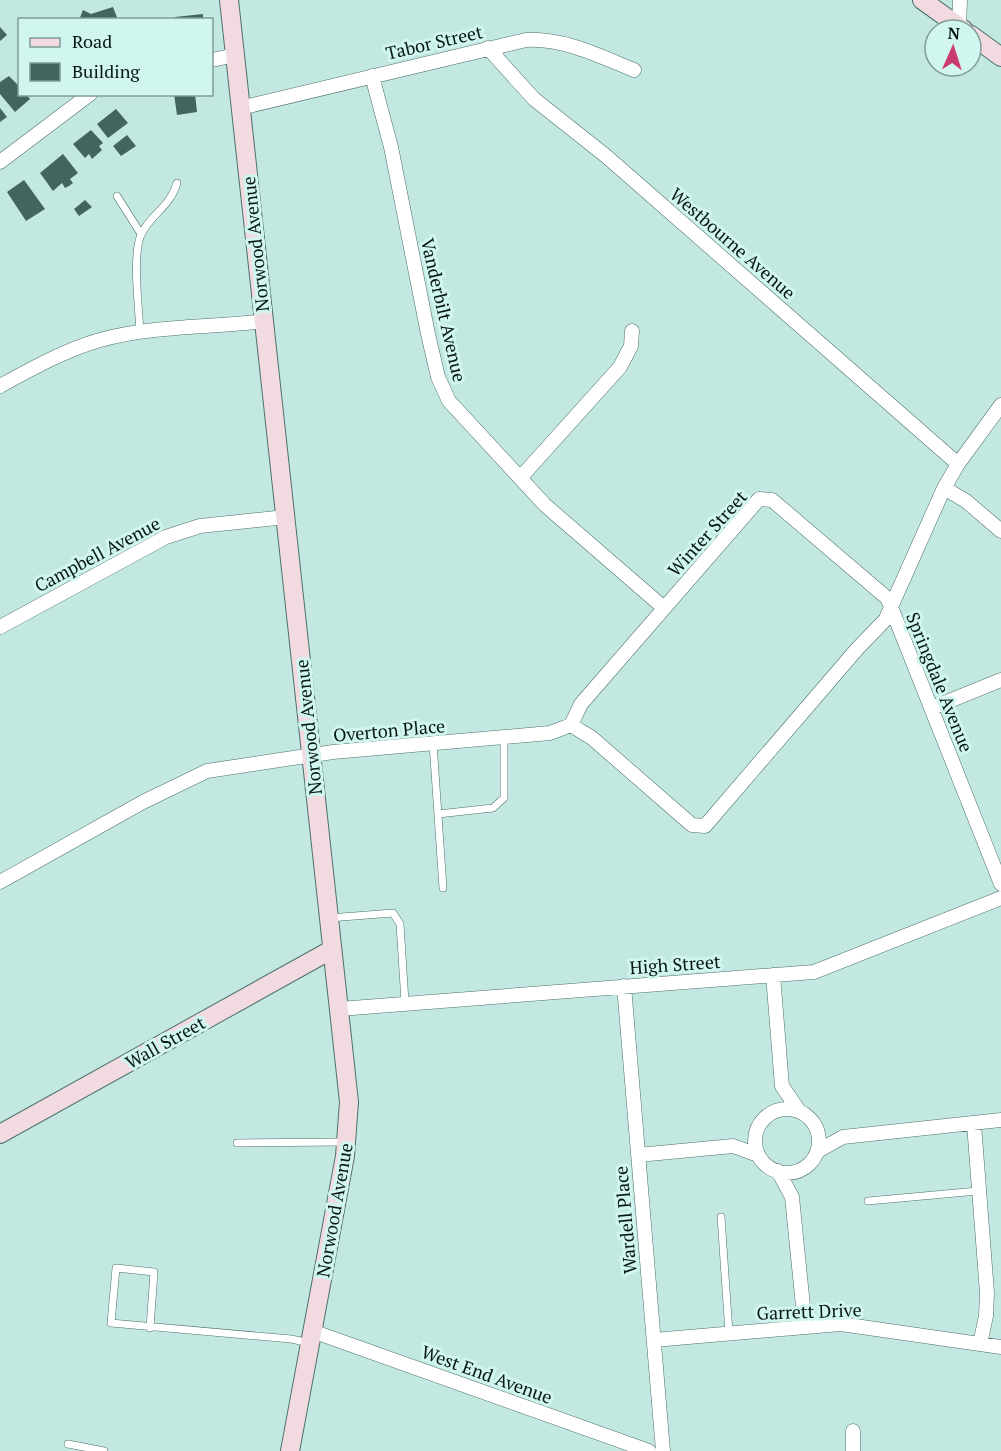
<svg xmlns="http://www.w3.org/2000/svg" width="1001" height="1451" viewBox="0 0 1001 1451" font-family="'PT Serif',serif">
<rect width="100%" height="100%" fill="#c3e8e2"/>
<!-- building -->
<path fill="#43645f" d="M 113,7 L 118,20 L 79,20 L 83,10 L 91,14 Z
M 203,14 L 203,20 L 175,20 L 175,17 Z
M 0,27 L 7,35 L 0,41 Z
M 9,76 L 20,87 L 20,94 L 26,94 L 30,99 L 15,112 L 0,94 L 0,82 Z
M 174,94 L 195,94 L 197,112 L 177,115 Z
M 0,108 L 7,117 L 0,122 Z
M 116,109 L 128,123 L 108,138 L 97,124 Z
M 91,130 L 103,143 L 99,146 L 102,150 L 92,159 L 89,154 L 85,158 L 73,144 Z
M 127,135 L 136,146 L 121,156 L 113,146 Z
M 63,154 L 78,173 L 70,179 L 73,183 L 69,186 L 65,188 L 62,183 L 53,191 L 40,173 Z
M 24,180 L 45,209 L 26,221 L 7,192 Z
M 85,200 L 92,207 L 79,216 L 74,209 Z"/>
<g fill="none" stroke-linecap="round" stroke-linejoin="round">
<!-- lane casing -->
<g stroke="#4e706b" stroke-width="8">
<path id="lane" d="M 117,196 L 141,234
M 140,332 C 139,310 132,254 141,235 C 150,214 170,208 177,183
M 433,743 L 443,888
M 438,814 L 493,808 L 504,798 L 504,737
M 329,918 L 393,913 L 400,924 L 405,1002
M 237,1143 L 345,1142
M 868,1201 L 978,1191
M 721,1217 L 729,1333
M 150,1328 L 154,1272 L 116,1268 L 111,1323 L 291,1339 L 310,1343
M 68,1444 L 104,1451"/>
</g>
<!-- street casing -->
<g stroke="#4e706b" stroke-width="15">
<path id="street" d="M 959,26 L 960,0
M 488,48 L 534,99 L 606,156 L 958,464
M 212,60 L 235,55
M 372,76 L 391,147 L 428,334 L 438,377 L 449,401 L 545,505 L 664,608
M 240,108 L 526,40 C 564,38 599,56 634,70
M 0,162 L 90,94
M 0,386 C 31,369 65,350 100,340 C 153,325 210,328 264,321
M 1001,405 L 958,464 L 944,488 L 891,607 L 1001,884
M 521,477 L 620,367 L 631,346 L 632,331
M 944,488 L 966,501 L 1001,531
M 0,627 L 166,537 L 200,526 L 286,517
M 932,708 L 1001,680
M 0,882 L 143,802 L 207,771 L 333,752 L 550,733 L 571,725 L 592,738 L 692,825 L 705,826 L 857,649 L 886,619 L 891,607 L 887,598 L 772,500 L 759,499 L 581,704 L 571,725
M 773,975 L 782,1086 L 799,1111
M 624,986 L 663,1451
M 339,1009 L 814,972 L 1001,898
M755 1141a32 32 0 1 1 64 0a32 32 0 1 1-64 0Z
M 974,1124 L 987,1293 L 986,1316 L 980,1344
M 818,1151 L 843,1137 L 1001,1120
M 638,1155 L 733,1146 L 758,1155
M 778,1171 L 792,1197 L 805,1326
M 312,1331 L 649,1451
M 654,1340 L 841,1324 L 1001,1347
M 853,1451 L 853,1431"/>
</g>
<!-- secondary casing -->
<g stroke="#4e706b" stroke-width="20">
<path id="secondary" d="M 229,0 L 349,1102 L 345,1156 L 290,1451
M 922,0 L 964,30
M 971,35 L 1001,57
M 0,1134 L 331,950"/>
</g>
<!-- lane -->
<use href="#lane" stroke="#fff" stroke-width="7"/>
<!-- street -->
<use href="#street" stroke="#fff" stroke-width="14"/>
<!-- secondary -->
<use href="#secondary" stroke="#f1dbe1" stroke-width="18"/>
</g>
<g text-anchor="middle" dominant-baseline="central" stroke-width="6" stroke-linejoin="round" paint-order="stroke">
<!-- street labels -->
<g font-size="18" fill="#081614" stroke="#d0f6ef">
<text transform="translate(434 42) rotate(-13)">Tabor Street</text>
<text transform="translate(733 243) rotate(41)">Westbourne Avenue</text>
<text transform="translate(255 244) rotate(-96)">Norwood Avenue</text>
<text transform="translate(444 310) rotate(77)">Vanderbilt Avenue</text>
<text transform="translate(707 533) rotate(-48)">Winter Street</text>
<text transform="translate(97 554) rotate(-28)">Campbell Avenue</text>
<text transform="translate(940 682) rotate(68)">Springdale Avenue</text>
<text transform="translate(308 727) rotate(-96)">Norwood Avenue</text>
<text transform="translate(389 730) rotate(-5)">Overton Place</text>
<text transform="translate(675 964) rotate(-4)">High Street</text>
<text transform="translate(165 1042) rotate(-29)">Wall Street</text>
<text transform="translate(334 1210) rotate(-80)">Norwood Avenue</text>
<text transform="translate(625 1220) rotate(-95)">Wardell Place</text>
<text transform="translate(809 1311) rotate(-2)">Garrett Drive</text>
<text transform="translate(487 1374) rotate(20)">West End Avenue</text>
</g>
</g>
<!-- legend -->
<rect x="18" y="18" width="195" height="78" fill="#d0f6ef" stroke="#809c97" stroke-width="1.5"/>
<rect x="30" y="38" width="30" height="9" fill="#f1dbe1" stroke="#809c97" stroke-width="1.5"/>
<text x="72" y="48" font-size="18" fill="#081614">Road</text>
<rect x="30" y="63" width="30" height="18" fill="#43645f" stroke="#809c97" stroke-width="1.5"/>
<text x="72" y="78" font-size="18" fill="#081614">Building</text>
<!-- north arrow -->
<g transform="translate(953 48) rotate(3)"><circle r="28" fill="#d0f6ef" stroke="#809c97" stroke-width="1.5"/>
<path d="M0-4.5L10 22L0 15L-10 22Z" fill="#c83c70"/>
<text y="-9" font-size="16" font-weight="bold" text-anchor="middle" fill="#081614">N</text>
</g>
</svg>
